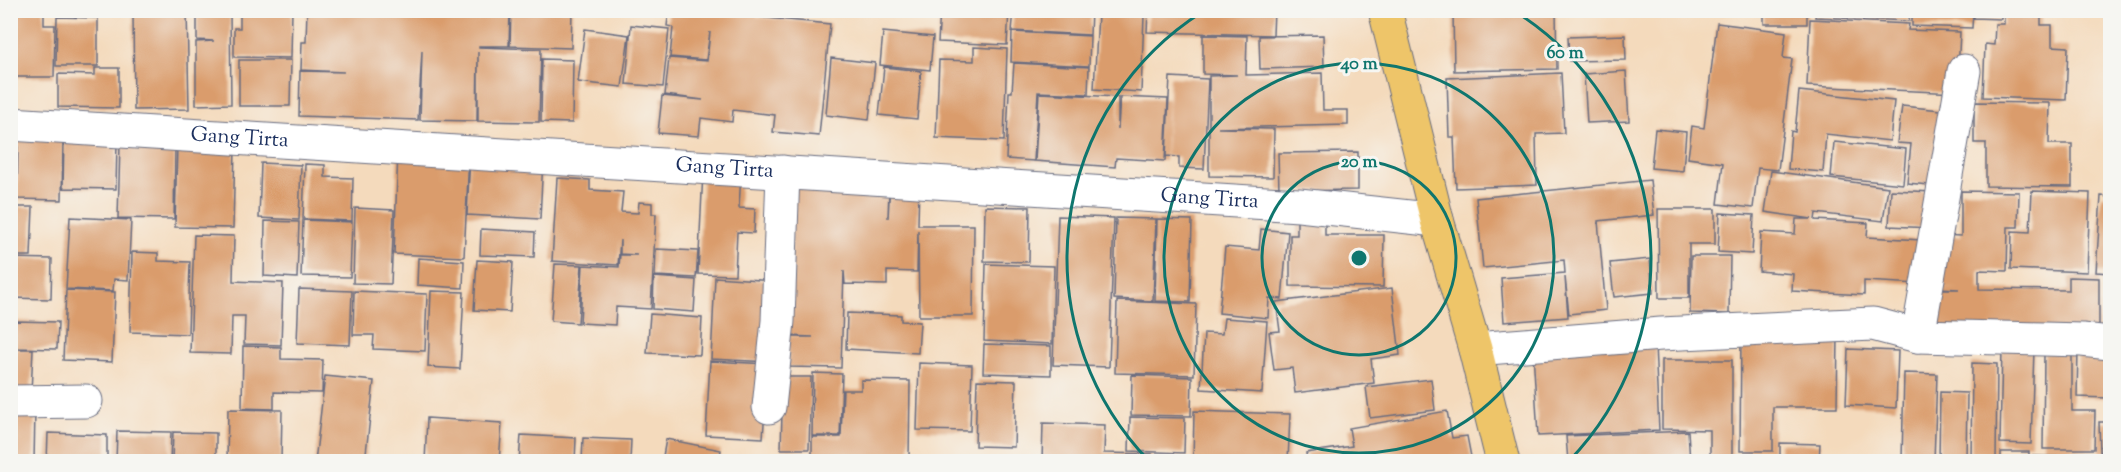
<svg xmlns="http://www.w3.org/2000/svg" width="2121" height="472" viewBox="0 0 2121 472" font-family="'Sorts Mill Goudy',serif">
<rect width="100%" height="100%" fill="#f6f6f2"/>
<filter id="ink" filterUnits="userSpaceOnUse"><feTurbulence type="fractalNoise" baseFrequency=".0167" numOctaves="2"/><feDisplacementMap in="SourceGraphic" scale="12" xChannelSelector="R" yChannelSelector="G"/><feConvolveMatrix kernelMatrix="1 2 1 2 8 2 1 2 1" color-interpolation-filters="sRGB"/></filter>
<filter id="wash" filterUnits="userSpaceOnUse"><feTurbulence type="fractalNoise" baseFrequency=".008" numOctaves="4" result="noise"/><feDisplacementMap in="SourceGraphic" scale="24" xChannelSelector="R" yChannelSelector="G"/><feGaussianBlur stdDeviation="1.35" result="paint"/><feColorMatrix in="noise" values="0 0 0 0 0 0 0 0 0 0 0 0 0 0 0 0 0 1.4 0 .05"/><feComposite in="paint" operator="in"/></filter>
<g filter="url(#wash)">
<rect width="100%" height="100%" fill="#f4dabc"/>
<g id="blocks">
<!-- building -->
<path fill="#da9c6c" d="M 10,10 L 44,10 L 44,25 L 55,25 L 54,77 L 10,77 Z
M 133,10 L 187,10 L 189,109 L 134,110 Z
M 197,10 L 230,10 L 231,104 L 196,105 L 196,42 L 214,41 L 197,40 Z
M 240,10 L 292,10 L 291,58 L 234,57 L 234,28 L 240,28 Z
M 307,10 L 510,10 L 509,46 L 479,46 L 479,47 L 541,49 L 539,122 L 478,121 L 478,52 L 477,121 L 420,120 L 422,51 L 418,120 L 299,116 L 300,71 L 344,72 L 301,70 L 302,42 L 306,42 Z
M 511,10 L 572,10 L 571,48 L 510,46 Z
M 669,10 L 711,10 L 711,12 L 749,16 L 718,12 L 718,10 L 758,10 L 757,17 L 830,24 L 819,136 L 773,132 L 775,115 L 733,110 L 732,122 L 701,118 L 699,136 L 658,133 L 662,96 L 703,100 L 665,95 L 669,58 L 707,61 L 710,32 L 706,60 L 670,57 L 673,27 L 667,26 Z
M 940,10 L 1009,10 L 1007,45 L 938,42 Z
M 1014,10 L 1091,10 L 1090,35 L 1012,31 Z
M 1148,10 L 1274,10 L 1273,35 L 1147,32 Z
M 1453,10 L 1556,10 L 1557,69 L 1454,71 Z
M 1695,10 L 1727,10 L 1727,14 L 1695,13 Z
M 1764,10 L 1807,10 L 1807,24 L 1764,24 Z
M 1816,10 L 1910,10 L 1909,21 L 1815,17 Z
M 1912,10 L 1973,10 L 1972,28 L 1912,26 Z
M 1974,10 L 2001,10 L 2001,19 L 1974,18 Z
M 2004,10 L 2041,10 L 2041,25 L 2052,25 L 2052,46 L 2068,47 L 2066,100 L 1983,97 L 1985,44 L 1994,45 L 1995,24 L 2004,24 Z
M 1098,14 L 1144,16 L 1141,92 L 1094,89 Z
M 57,17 L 98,18 L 98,66 L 56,66 Z
M 1810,19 L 1909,24 L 1908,30 L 1960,32 L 1957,93 L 1807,86 Z
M 1717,23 L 1786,32 L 1783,58 L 1792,59 L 1778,170 L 1758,168 L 1753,208 L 1718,204 L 1723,163 L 1688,158 L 1692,126 L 1704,128 Z
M 631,25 L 669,29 L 663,87 L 626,84 Z
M 585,29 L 629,35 L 622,87 L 578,82 Z
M 883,32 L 933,37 L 930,70 L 880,65 Z
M 1012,32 L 1090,36 L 1089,66 L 1011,62 Z
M 1203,35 L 1247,36 L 1246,75 L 1322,73 L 1323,110 L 1348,110 L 1348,125 L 1218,128 L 1274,129 L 1273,177 L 1209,176 L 1209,76 L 1237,75 L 1203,74 Z
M 1323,35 L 1324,67 L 1260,69 L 1259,36 Z
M 1625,35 L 1626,60 L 1569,61 L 1568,37 Z
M 974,47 L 1007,49 L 1004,141 L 936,138 L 939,60 L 974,61 Z
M 831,58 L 875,63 L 869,120 L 826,115 Z
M 542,59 L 573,60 L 572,123 L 541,122 Z
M 239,60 L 291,60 L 290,106 L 239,106 Z
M 1014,63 L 1089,67 L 1088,94 L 1038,92 L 1034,161 L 1006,159 L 1009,92 L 1012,92 Z
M 884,67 L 921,71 L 917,119 L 879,115 Z
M 95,68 L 119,68 L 119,108 L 58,107 L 58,74 L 95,75 Z
M 1626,71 L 1629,121 L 1587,123 L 1584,74 Z
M 1561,73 L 1564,133 L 1536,134 L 1537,185 L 1456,188 L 1454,137 L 1449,137 L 1447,78 Z
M 1170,77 L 1208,79 L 1204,169 L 1179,168 L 1179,157 L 1166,156 Z
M 1799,91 L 1894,101 L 1890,141 L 1826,134 L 1823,172 L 1788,169 L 1791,131 L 1795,132 Z
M 1039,93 L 1118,97 L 1118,129 L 1120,97 L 1168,99 L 1165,161 L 1116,158 L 1115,167 L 1035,161 Z
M 1974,102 L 2050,103 L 2049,144 L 2072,144 L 2072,187 L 1986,186 L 1986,143 L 1974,143 Z
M 1902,106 L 1950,111 L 1941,186 L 1907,183 L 1911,144 L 1897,143 Z
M 1655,129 L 1686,132 L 1683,171 L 1651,168 Z
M 18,139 L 63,140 L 62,200 L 17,199 Z
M 64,140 L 117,141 L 116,189 L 63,188 Z
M 1834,142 L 1906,149 L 1903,184 L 1831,177 Z
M 120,144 L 175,145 L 174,219 L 118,218 Z
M 177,147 L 235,148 L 233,228 L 175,227 Z
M 398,152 L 469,155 L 464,257 L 394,254 Z
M 1358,152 L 1358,190 L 1279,191 L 1278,153 Z
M 470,155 L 543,159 L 540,219 L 467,215 Z
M 10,163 L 15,163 L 14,205 L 10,205 Z
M 261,163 L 301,165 L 299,220 L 259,218 Z
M 305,164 L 325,165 L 325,177 L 353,178 L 352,221 L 303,219 Z
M 1771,171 L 1888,187 L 1883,221 L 1816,213 L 1815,220 L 1868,223 L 1867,237 L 1922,240 L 1919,284 L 1864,281 L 1864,295 L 1792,291 L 1793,274 L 1759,271 L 1761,232 L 1795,234 L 1796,219 L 1812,219 L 1765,212 Z
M 703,172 L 741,174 L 739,208 L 755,209 L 754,233 L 737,232 L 735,275 L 698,274 Z
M 557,178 L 590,180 L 590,190 L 623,192 L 621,212 L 638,213 L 639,202 L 652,203 L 652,214 L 656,214 L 651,309 L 616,307 L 615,325 L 580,323 L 583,265 L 619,267 L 620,255 L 637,255 L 620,254 L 620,240 L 618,265 L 552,261 Z
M 793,179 L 889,187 L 888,218 L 890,182 L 919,183 L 918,225 L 974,225 L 973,316 L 919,316 L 918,230 L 917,272 L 887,271 L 887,285 L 845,284 L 844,271 L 841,368 L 788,367 L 789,337 L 813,337 L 789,336 Z
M 1650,180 L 1654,215 L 1598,221 L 1606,310 L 1569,314 L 1565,277 L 1568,317 L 1504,322 L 1501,278 L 1565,273 L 1564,260 L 1483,268 L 1476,198 Z
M 1891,190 L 1933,192 L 1931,228 L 1889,226 Z
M 1961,191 L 2019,192 L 2018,227 L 2008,227 L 2007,271 L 1979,270 L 1979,289 L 2069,290 L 2069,277 L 2099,278 L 2099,331 L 1932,330 L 1933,289 L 1959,289 L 1939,288 L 1940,235 L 1961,236 Z
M 2032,191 L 2090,193 L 2087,272 L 2011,269 L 2012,231 L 2030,232 Z
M 2101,196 L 2110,197 L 2110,273 L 2096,272 Z
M 985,206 L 1030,207 L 1029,262 L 984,261 Z
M 10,207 L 33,207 L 31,256 L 10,256 Z
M 355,208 L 394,210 L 391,284 L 353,283 Z
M 1658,209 L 1715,209 L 1715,244 L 1689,244 L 1689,298 L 1659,298 Z
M 1720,213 L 1754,215 L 1752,254 L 1718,252 Z
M 1297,214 L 1325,214 L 1325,235 L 1384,235 L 1383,287 L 1290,286 L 1290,235 L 1297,235 Z
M 1058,216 L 1114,218 L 1109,367 L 1053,365 Z
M 70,217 L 131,220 L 128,280 L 114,279 L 113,291 L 66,289 Z
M 1116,218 L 1156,219 L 1153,301 L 1114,299 Z
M 1157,219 L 1192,220 L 1190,302 L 1155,301 Z
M 303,220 L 352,222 L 350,277 L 301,276 Z
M 265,221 L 299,222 L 297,278 L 264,276 Z
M 481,229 L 535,232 L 534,257 L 480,255 Z
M 1261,229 L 1288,232 L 1282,299 L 1269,298 L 1268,318 L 1219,313 L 1225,247 L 1259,250 Z
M 194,235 L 234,236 L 233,281 L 283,283 L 281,345 L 244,344 L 245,316 L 232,316 L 231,354 L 190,353 Z
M 656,249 L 698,251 L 696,278 L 655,276 Z
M 132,252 L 158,253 L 158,261 L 190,262 L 188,334 L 130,332 Z
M 1691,256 L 1730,256 L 1729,314 L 1690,313 Z
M 10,258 L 52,259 L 51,299 L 10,298 Z
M 418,258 L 464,261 L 463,288 L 417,285 Z
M 1650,259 L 1653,293 L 1614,297 L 1610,263 Z
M 477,260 L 513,262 L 510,312 L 474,310 Z
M 555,264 L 582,265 L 578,323 L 551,321 Z
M 986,264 L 1054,266 L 1052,344 L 984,341 Z
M 654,277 L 696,280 L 694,312 L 653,309 Z
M 715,277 L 776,281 L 771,362 L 711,359 Z
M 2107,279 L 2110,279 L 2110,334 L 2103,333 Z
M 1392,288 L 1400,355 L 1371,359 L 1374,383 L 1295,393 L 1292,368 L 1274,370 L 1269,332 L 1280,331 L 1276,302 Z
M 299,289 L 352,291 L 350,345 L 297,343 Z
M 66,290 L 115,292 L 112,362 L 63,360 Z
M 354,291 L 427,294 L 425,351 L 373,349 L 374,335 L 353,335 Z
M 431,291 L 464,292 L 460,369 L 428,367 Z
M 1117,301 L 1196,304 L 1194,375 L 1115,373 Z
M 847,313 L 901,315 L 901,321 L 920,322 L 918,353 L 846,349 Z
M 650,314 L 702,318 L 700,355 L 647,353 Z
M 1224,318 L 1267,321 L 1262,393 L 1201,389 L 1204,333 L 1222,334 Z
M 14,321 L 58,322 L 57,349 L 14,348 Z
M 1741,334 L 1838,334 L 1837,407 L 1773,407 L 1773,451 L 1740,451 Z
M 984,344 L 1051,346 L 1051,375 L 983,373 Z
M 1655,345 L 1659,430 L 1538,436 L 1533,351 Z
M 243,346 L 281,347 L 281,359 L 323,360 L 322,393 L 274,392 L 274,409 L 242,408 Z
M 2002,348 L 2034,349 L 2031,444 L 2000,443 Z
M 10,349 L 33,349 L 31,393 L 10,392 Z
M 1848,349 L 1898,351 L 1896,408 L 1846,405 Z
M 2078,349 L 2110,350 L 2109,398 L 2077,397 Z
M 2044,353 L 2072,353 L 2072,411 L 2095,411 L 2094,449 L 2043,449 Z
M 1662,360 L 1732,360 L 1732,458 L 1710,458 L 1710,430 L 1662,429 Z
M 710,361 L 768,364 L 763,438 L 706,435 Z
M 919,363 L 972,365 L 970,431 L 917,430 Z
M 1972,363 L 1997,364 L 1996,462 L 1971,462 Z
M 813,373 L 842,374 L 840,436 L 812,436 Z
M 1904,373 L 1937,374 L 1934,461 L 1902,460 Z
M 1132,375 L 1192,377 L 1191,416 L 1131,415 Z
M 325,376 L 374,381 L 365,462 L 315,462 Z
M 783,377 L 811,377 L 809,449 L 781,449 Z
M 1431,379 L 1435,410 L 1370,418 L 1366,387 Z
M 861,380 L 910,381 L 909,462 L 812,462 L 812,437 L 841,437 L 843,390 L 861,390 Z
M 977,380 L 1016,381 L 1014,447 L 975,446 Z
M 1940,392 L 1967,393 L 1966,462 L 1939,462 Z
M 228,409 L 282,410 L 281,462 L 227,462 Z
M 10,410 L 35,410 L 34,462 L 10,462 Z
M 1194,411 L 1290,414 L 1288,462 L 1193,462 Z
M 1447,411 L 1452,438 L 1467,436 L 1472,462 L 1307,462 L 1306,453 L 1352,446 L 1349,428 Z
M 1130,417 L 1185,418 L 1184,453 L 1129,451 Z
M 427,418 L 502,423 L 499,462 L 466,462 L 465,459 L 465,462 L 425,462 Z
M 2099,422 L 2110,422 L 2110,452 L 2100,452 Z
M 1043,423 L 1105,425 L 1104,453 L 1152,454 L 1152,462 L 1042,462 Z
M 117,431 L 171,432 L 170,462 L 116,462 Z
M 1688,431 L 1690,462 L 1568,462 L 1566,436 Z
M 173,432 L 216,433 L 216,462 L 172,462 Z
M 48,433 L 107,435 L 107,462 L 47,462 Z
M 521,435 L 576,438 L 575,462 L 519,462 Z
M 583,438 L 631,440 L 630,462 L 582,462 Z
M 666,439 L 721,450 L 719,462 L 662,462 Z
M 1780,443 L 1820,444 L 1819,462 L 1780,462 Z
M 2001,452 L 2029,452 L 2029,462 L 2001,462 Z
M 2031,456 L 2072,457 L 2072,462 L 2031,462 Z
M 2078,456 L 2107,457 L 2107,462 L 2078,462 Z"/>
</g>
</g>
<g filter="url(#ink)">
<use href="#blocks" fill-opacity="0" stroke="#676b7f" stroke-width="1.5"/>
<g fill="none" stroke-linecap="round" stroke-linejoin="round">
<!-- minor casing -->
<g stroke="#676b7f" stroke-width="35">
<g id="minor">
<path id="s1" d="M 10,124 L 1299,205 L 1437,220"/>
<path d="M 1918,336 L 2082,340 L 2110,343"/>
<path d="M 1475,349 L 1661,334 L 1873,324 L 1918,336 L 1964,71"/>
<path d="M 10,402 L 86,401"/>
<path d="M 769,407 L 778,321 L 783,172"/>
</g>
</g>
<!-- major casing -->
<g stroke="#676b7f" stroke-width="35">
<path id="major" d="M 1385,10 L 1437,220 L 1475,349 L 1503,462"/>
</g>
<!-- minor -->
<use href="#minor" stroke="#fff" stroke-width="33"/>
<!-- major -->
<use href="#major" stroke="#eec569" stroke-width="33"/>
</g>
</g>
<!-- distance rings -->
<g fill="none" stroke="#0f766e" stroke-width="3">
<circle cx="1359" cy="258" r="97"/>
<circle cx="1359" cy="258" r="195"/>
<path d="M1149 461A292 292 0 0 1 1202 12M1516 12A292 292 0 0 1 1569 461"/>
</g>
<g text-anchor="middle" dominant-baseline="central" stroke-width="6" stroke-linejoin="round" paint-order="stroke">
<!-- street labels -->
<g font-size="21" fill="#1b2f5e" stroke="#f6f6f2">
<text stroke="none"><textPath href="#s1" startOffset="230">Gang Tirta</textPath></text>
<text stroke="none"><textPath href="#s1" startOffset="716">Gang Tirta</textPath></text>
<text stroke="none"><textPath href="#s1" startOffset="1202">Gang Tirta</textPath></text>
</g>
</g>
<circle cx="1359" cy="258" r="9" fill="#0f766e" stroke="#f6f6f2" stroke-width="3"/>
<g font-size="18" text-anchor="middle" font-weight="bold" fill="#0f766e" stroke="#f6f6f2" stroke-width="6" stroke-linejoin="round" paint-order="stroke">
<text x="1565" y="58">60 m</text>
<text x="1359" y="69">40 m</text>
<text x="1359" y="167">20 m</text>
</g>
<!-- margin -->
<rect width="2121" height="472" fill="none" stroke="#f6f6f2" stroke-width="36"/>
</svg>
